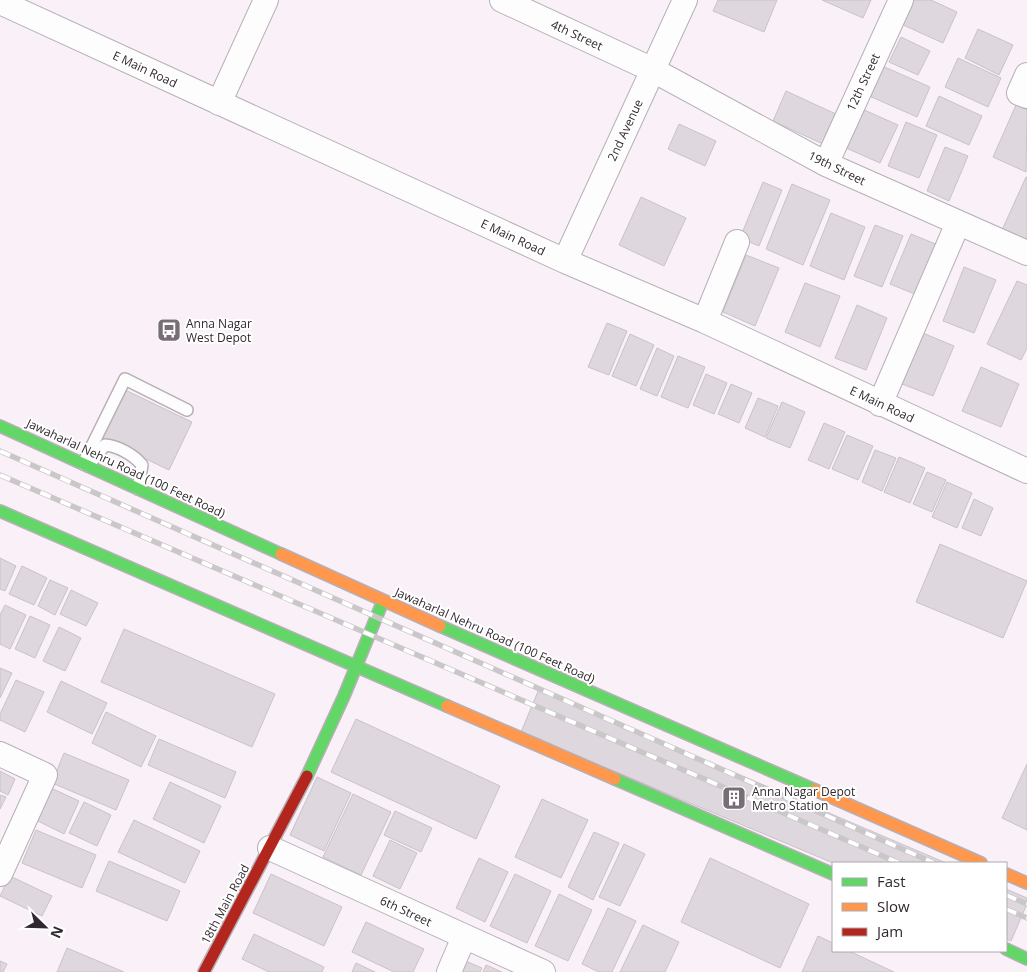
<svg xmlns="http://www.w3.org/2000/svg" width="1027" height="972" viewBox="0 0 1027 972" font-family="'Open Sans',sans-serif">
<rect width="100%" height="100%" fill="#f9f0f8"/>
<!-- building -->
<path fill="#dfd7de" stroke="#cac2c9" d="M 718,0 L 777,0 L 764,32 L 713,11 Z
M 822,0 L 871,0 L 863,18 Z
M 912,0 L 931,0 L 957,12 L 943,43 L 901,24 Z
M 978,29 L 1013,45 L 999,75 L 965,58 Z
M 901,37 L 930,51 L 918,75 L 889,62 Z
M 958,58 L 1001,78 L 988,107 L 945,87 Z
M 880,65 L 930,87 L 917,117 L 867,95 Z
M 786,91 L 838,115 L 825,145 L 773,121 Z
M 939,96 L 982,116 L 969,145 L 926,126 Z
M 1016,105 L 1027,110 L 1026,172 L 993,157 Z
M 862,109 L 898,125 L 880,163 L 844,147 Z
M 906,122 L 937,135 L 919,178 L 888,166 Z
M 679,124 L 716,141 L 705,166 L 668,149 Z
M 945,147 L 968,156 L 949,201 L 927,191 Z
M 1026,177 L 1027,177 L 1027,241 L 1002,230 Z
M 763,182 L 782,190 L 759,246 L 740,238 Z
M 792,184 L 830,200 L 803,265 L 766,249 Z
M 641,197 L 686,218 L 664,266 L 619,245 Z
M 831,213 L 865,227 L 844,280 L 810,266 Z
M 875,225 L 903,236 L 882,287 L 854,276 Z
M 911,234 L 943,247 L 922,297 L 890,284 Z
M 746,255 L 779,268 L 755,326 L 723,312 Z
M 964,267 L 996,280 L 974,333 L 943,321 Z
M 1017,281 L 1027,285 L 1027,348 L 1021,360 L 987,344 Z
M 805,283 L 840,296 L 820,347 L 785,332 Z
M 857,305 L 887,318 L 866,370 L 835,358 Z
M 607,323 L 627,331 L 609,375 L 588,367 Z
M 918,331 L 954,346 L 933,396 L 897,382 Z
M 630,334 L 654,345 L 636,386 L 612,376 Z
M 657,348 L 674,356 L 657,396 L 640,389 Z
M 678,356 L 705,367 L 688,408 L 661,397 Z
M 981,367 L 1019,384 L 1001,427 L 962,411 Z
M 706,374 L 727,383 L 714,414 L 693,405 Z
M 731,384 L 752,393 L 739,423 L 718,414 Z
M 121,388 L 192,422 L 169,470 L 98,436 Z
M 758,398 L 778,406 L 765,437 L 745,428 Z
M 782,402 L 805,412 L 790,448 L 766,438 Z
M 824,423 L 845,432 L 829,469 L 808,460 Z
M 847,435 L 873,446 L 858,480 L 832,469 Z
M 875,450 L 896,458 L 882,491 L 862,482 Z
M 899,457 L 925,468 L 910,503 L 884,492 Z
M 927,472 L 946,480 L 932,512 L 913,504 Z
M 947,482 L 972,493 L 957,528 L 932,517 Z
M 974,499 L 993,508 L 981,536 L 962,528 Z
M 940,544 L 1027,581 L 1003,638 L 916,602 Z
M 0,558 L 16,566 L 5,591 L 0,589 Z
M 22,566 L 47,578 L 34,605 L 9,594 Z
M 50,580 L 68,588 L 55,615 L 38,606 Z
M 71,590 L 98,603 L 86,626 L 60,614 Z
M 5,605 L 26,615 L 10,649 L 0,644 L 0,615 Z
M 30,616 L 50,625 L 35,658 L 15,649 Z
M 59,627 L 81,638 L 65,671 L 43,661 Z
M 124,629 L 275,694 L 252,747 L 101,682 Z
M 0,668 L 12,673 L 0,698 Z
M 16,680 L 44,692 L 25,732 L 0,720 L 0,714 Z
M 61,681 L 107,703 L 92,734 L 47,712 Z
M 539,689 L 946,863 L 833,863 L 521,732 Z
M 106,712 L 156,736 L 141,767 L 92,743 Z
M 356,719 L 500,786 L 476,839 L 331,772 Z
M 159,739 L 236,772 L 225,798 L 148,765 Z
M 64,753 L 129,780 L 116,810 L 52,783 Z
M 1027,764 L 1027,830 L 1002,818 Z
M 0,771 L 15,779 L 8,795 L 0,791 Z
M 317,777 L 351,793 L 324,851 L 290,835 Z
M 170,782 L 221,806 L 204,843 L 153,819 Z
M 51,788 L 79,801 L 64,834 L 36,820 Z
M 353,794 L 391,812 L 361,875 L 323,857 Z
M 0,795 L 6,797 L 0,809 Z
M 542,799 L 588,820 L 561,878 L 515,857 Z
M 84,802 L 111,815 L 97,846 L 69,833 Z
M 395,811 L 432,828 L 421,852 L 384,835 Z
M 134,820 L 200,851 L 185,883 L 118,852 Z
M 36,830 L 96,855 L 82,888 L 22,863 Z
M 594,832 L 619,843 L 593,900 L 568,887 Z
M 390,840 L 417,853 L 400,889 L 373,876 Z
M 624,844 L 645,854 L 620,906 L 599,897 Z
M 479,858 L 508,872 L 485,922 L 456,908 Z
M 710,858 L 809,904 L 780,968 L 681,922 Z
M 109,861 L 180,891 L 167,921 L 96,891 Z
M 271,874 L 342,907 L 324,946 L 253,913 Z
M 515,874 L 551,891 L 527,943 L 490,926 Z
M 10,876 L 52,896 L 42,916 L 0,896 Z
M 1006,889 L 1027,898 L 1027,904 L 1011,941 L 1006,939 Z
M 559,894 L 592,910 L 568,961 L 535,946 Z
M 608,908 L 636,921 L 612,972 L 599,972 L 582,964 Z
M 366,922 L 424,949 L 413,972 L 394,972 L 352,952 Z
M 643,925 L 679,942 L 665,972 L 620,972 Z
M 254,934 L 324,967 L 322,972 L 269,972 L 242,959 Z
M 818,936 L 833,943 L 833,951 L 849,951 L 894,972 L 802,972 Z
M 67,948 L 124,972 L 57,972 Z
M 463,960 L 482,968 L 480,972 L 457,972 Z
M 0,961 L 7,964 L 3,972 L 0,972 Z
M 356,963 L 375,972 L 352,972 Z
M 486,965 L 502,972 L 483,972 Z"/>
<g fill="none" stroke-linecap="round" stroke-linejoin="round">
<!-- lane casing -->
<g stroke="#b7afb6" stroke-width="14">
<path id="lane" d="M 83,464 L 125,379 L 187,410
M 88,466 L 105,445 C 118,446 134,455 142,465 L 138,489"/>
</g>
<!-- street casing -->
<g stroke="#b7afb6" stroke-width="26">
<path id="street" d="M 502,0 L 653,70 L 826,164 L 1027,253
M 0,2 L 565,261 L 705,321 L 1027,471
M 1027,75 L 1019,93 L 1027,96
M 219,103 L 266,0
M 826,164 L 901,0
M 565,261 L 685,0
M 705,321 L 737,242
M 880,404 L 958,223
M 0,754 L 45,775 L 0,874
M 270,848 L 543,972
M 449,972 L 464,937"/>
</g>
<!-- fast casing -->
<g stroke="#b7afb6" stroke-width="14">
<path id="fast" d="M 0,426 L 281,554
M 0,511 L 447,706
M 440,626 L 815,790
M 307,776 L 344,696 L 383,601
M 615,779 L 833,874
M 1006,949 L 1027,959"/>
</g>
<!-- slow casing -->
<g stroke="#b7afb6" stroke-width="14">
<path id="slow" d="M 281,554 L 440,626
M 447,706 L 615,779
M 815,790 L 981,863
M 1006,874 L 1027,883"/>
</g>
<!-- jam casing -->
<g stroke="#b7afb6" stroke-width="14">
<path id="jam" d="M 204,972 L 307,776"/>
</g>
<!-- lane -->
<use href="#lane" stroke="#fefdfe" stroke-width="11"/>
<!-- street -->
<use href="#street" stroke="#fefdfe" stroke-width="24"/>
<!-- fast -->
<use href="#fast" stroke="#63d668" stroke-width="11"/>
<!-- slow -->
<use href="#slow" stroke="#ff974d" stroke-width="11"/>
<!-- jam -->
<use href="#jam" stroke="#b3261e" stroke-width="11"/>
<!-- rail casing -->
<g stroke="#cac7c9" stroke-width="5.5">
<path id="rail" d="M 0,451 L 934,863
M 0,475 L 899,863
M 1006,895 L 1027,904
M 1006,909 L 1027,918"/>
</g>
<!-- rail -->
<use href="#rail" stroke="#fff" stroke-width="4" stroke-dasharray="11" stroke-linecap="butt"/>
</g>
<!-- icons -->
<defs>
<g id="bus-square" transform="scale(1.25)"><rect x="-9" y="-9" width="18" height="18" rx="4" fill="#776f75" stroke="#fff"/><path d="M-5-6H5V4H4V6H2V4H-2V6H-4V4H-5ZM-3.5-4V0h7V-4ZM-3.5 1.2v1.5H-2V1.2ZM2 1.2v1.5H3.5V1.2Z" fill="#fff"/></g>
<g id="building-square" transform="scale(1.25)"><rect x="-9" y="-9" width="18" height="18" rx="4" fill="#776f75" stroke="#fff"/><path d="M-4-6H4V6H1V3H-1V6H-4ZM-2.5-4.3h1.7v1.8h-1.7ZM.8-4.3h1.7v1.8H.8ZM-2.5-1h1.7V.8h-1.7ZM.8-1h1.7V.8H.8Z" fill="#fff"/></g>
</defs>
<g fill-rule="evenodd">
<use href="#bus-square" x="169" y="330"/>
<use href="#building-square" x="734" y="798"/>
</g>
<g text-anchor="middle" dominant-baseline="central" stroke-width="4" stroke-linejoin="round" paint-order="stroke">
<!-- street labels -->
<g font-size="12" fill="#31292f" stroke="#fff">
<text transform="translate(577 35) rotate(25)">4th Street</text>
<text transform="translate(145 69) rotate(25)">E Main Road</text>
<text transform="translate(863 82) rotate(-65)">12th Street</text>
<text transform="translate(625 130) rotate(-65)">2nd Avenue</text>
<text transform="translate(837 168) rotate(26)">19th Street</text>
<text transform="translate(513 237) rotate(25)">E Main Road</text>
<text transform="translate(882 404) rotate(25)">E Main Road</text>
<text transform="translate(126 468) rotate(25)">Jawaharlal Nehru Road (100 Feet Road)</text>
<text transform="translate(495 635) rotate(24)">Jawaharlal Nehru Road (100 Feet Road)</text>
<text transform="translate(225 904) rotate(-62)">18th Main Road</text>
<text transform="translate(406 911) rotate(25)">6th Street</text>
</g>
<!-- poi labels -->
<g font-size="12" fill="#31292f" stroke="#fff" text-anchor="start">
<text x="186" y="323">Anna Nagar<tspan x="186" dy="14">West Depot</tspan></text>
<text x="752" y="791">Anna Nagar Depot<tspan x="752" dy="14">Metro Station</tspan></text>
</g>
</g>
<!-- legend -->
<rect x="832" y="862" width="175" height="90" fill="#ffffff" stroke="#ada9ac"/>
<rect x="842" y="878" width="25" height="8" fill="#63d668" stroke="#ada9ac"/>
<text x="877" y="887" font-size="15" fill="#31292f">Fast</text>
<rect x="842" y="903" width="25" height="8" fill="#ff974d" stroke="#ada9ac"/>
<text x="877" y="912" font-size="15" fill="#31292f">Slow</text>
<rect x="842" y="928" width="25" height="8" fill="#b3261e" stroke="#ada9ac"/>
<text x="877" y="937" font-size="15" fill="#31292f">Jam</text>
<!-- north arrow -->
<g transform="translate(45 927) rotate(113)" stroke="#ffffff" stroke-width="4" paint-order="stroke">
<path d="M0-4L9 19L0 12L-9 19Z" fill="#31292f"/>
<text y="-8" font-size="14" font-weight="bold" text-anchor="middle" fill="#31292f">N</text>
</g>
</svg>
